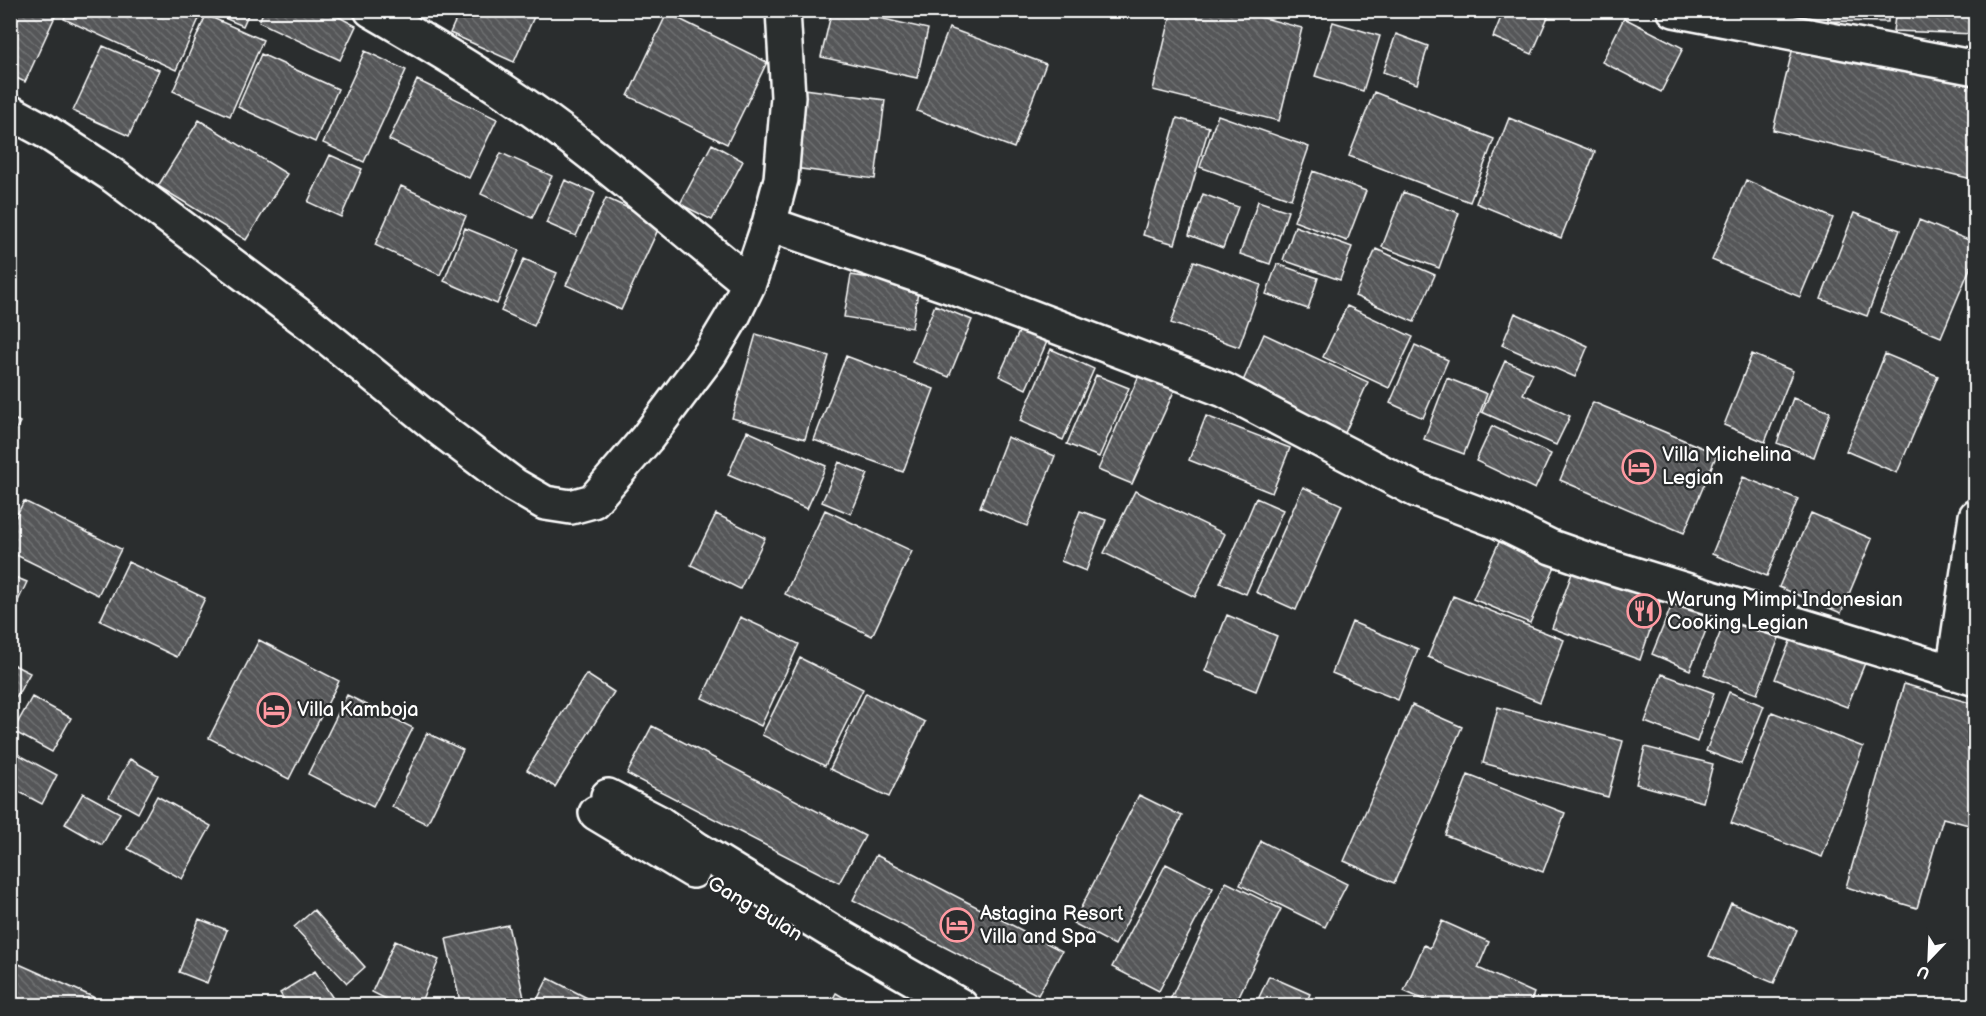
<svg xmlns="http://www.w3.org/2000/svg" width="1986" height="1016" viewBox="0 0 1986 1016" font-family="'Balsamiq Sans',sans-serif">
<defs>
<pattern id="building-back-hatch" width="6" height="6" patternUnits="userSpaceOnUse" patternTransform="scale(1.5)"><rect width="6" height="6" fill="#555758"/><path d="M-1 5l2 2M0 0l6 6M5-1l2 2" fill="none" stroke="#6e7071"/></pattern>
</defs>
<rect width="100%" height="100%" fill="#2a2d2e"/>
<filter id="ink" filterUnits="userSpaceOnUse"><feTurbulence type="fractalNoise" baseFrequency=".0167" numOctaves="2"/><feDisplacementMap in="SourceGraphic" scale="12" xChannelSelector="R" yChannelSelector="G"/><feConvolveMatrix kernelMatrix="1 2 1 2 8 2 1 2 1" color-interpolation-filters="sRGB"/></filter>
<g filter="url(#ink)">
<!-- building -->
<path fill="url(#building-back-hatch)" stroke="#fff" stroke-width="1.5" d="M 13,10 L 58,10 L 25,82 L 10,75 L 10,15 Z
M 68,10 L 197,10 L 202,12 L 176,70 L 64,19 Z
M 206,10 L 250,10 L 243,26 Z
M 264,10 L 326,10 L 356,26 L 340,60 L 259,22 Z
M 421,10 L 449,10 L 445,20 Z
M 460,10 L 537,10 L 514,62 L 450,33 Z
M 832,10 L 844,10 L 928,29 L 917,78 L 821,57 Z
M 1172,10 L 1233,10 L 1302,28 L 1279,121 L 1153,90 Z
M 1504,10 L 1546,10 L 1550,12 L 1532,54 L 1493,37 Z
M 1828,10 L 1888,10 L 1888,22 L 1828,21 Z
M 1896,10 L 1976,10 L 1976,34 L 1893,31 Z
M 667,13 L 767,62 L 727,144 L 628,96 Z
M 206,15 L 263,40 L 230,116 L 173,91 Z
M 1624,18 L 1683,48 L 1661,92 L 1602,62 Z
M 1333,22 L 1380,36 L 1363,91 L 1315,76 Z
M 949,28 L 1046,64 L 1014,148 L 917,111 Z
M 1396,34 L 1428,46 L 1417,84 L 1383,72 Z
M 1794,43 L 1976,87 L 1976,180 L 1773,130 Z
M 103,46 L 159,70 L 129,136 L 73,111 Z
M 365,51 L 406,70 L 364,162 L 323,143 Z
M 261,54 L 338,89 L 315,142 L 238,107 Z
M 417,80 L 497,119 L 469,178 L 389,140 Z
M 805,89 L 885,100 L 875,179 L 794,168 Z
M 1374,92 L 1494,139 L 1470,202 L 1349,156 Z
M 1218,115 L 1309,147 L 1291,199 L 1200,167 Z
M 1177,118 L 1209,127 L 1175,244 L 1143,235 Z
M 1509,118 L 1595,152 L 1561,238 L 1476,203 Z
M 199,120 L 287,174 L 246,240 L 158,186 Z
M 712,144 L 743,161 L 712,220 L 680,204 Z
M 501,153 L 552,176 L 532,218 L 481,194 Z
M 330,155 L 362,169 L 341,217 L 308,202 Z
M 1313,171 L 1366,191 L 1347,241 L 1294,221 Z
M 565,180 L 595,193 L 576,236 L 546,223 Z
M 1746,180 L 1833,218 L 1800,297 L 1712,260 Z
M 401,186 L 466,216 L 440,275 L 375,245 Z
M 1403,192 L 1459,213 L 1439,268 L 1382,247 Z
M 1203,194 L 1238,207 L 1223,248 L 1189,235 Z
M 606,198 L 661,223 L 621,310 L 566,285 Z
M 1258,201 L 1288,211 L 1270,264 L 1240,254 Z
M 1854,213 L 1900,230 L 1867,316 L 1821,299 Z
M 1919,220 L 1976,243 L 1976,254 L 1941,337 L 1880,312 Z
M 1295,226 L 1352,247 L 1340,280 L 1283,260 Z
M 465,228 L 519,250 L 497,304 L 444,281 Z
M 1376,249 L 1435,275 L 1414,322 L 1355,296 Z
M 524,259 L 557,273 L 534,326 L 501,311 Z
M 1194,261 L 1261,285 L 1239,347 L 1171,323 Z
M 1277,264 L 1318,278 L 1308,309 L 1266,294 Z
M 851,275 L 919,286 L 912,328 L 844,317 Z
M 935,305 L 972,320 L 949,377 L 912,362 Z
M 1347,306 L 1413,337 L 1389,388 L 1323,357 Z
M 1515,313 L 1588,346 L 1575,377 L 1502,345 Z
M 1023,323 L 1050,335 L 1026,389 L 999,376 Z
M 756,334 L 829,356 L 805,439 L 732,418 Z
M 1264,334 L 1368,382 L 1343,437 L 1239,390 Z
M 1415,345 L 1448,360 L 1423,418 L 1390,403 Z
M 1051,349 L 1094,369 L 1063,440 L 1020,421 Z
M 1752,354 L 1793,371 L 1765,442 L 1724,425 Z
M 1885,354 L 1938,376 L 1897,473 L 1846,451 Z
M 846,356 L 934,389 L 903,472 L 814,440 Z
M 1505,361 L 1533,373 L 1523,394 L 1570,416 L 1556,445 L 1482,412 Z
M 1140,373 L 1175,389 L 1132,484 L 1098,470 Z
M 1096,375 L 1129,388 L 1099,457 L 1067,444 Z
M 1447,378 L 1487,394 L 1464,454 L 1424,439 Z
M 1793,398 L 1830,412 L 1814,457 L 1777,443 Z
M 1593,402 L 1717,454 L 1684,533 L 1560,480 Z
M 1206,416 L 1290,448 L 1272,493 L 1189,460 Z
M 10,417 L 20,422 L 10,440 Z
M 1492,426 L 1551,454 L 1535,489 L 1476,461 Z
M 747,431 L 826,466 L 807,509 L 728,475 Z
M 1007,437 L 1055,456 L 1027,526 L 980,507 Z
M 839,462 L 868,474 L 851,514 L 822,502 Z
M 1743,477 L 1798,499 L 1767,576 L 1712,554 Z
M 1303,487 L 1342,505 L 1296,610 L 1256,592 Z
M 1135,491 L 1225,534 L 1195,597 L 1104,553 Z
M 1256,498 L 1283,510 L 1246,594 L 1220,583 Z
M 24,501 L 121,549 L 98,595 L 10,552 L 10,528 Z
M 825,510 L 912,551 L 872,636 L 785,594 Z
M 1080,511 L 1106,520 L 1086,571 L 1061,561 Z
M 1811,513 L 1872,539 L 1841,613 L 1779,587 Z
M 716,514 L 765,538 L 740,589 L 691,565 Z
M 1500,540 L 1556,564 L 1530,623 L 1473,599 Z
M 128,562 L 205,598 L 177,657 L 100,621 Z
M 1575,565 L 1662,595 L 1640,660 L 1552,628 Z
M 10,575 L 27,582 L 10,618 Z
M 1453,596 L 1564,640 L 1540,702 L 1428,657 Z
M 1675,597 L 1713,613 L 1690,670 L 1652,654 Z
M 1728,613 L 1781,633 L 1757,694 L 1704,674 Z
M 1227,615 L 1277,636 L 1256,691 L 1205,671 Z
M 740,617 L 799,644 L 761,726 L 702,698 Z
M 1352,622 L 1418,649 L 1398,700 L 1332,673 Z
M 1793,634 L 1865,663 L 1847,707 L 1775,679 Z
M 259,640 L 339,681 L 289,779 L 209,738 Z
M 800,658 L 863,689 L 825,766 L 762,735 Z
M 10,663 L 30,673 L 10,708 Z
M 586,674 L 614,692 L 555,787 L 527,770 Z
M 1662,674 L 1714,693 L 1697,742 L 1645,722 Z
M 1904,684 L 1974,704 L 1973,709 L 1976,710 L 1976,827 L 1943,818 L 1917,908 L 1846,887 Z
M 1729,692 L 1764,706 L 1741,764 L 1706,751 Z
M 866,693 L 925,722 L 889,797 L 830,769 Z
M 347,695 L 413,728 L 373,807 L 308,774 Z
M 32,697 L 71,718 L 52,752 L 13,731 Z
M 1412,705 L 1462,727 L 1394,883 L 1344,861 Z
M 1498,707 L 1623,741 L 1608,797 L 1483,763 Z
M 1772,712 L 1863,747 L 1822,857 L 1731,823 Z
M 652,726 L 865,836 L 839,883 L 627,774 Z
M 427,733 L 463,750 L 427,824 L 392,807 Z
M 1645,747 L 1713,764 L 1703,802 L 1636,784 Z
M 10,750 L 57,775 L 42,804 L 10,787 Z
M 130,759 L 158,775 L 138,813 L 109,797 Z
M 1468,775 L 1565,813 L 1543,872 L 1445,835 Z
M 83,793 L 120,813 L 102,845 L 65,824 Z
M 1139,795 L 1182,816 L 1115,945 L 1073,923 Z
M 157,796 L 211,826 L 182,879 L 128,849 Z
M 1261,841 L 1347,884 L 1325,927 L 1240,885 Z
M 876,855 L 1062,951 L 1038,995 L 853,900 Z
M 1166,864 L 1213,888 L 1159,991 L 1112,967 Z
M 1226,882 L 1281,909 L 1234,1006 L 1167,1006 Z
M 1731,903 L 1797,930 L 1774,983 L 1709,956 Z
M 314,910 L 365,967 L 347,983 L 294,927 Z
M 199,919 L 227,930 L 207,983 L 179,972 Z
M 1442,921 L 1489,942 L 1478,968 L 1534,993 L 1529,1006 L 1438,1006 L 1404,991 L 1424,945 L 1430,948 Z
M 508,925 L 524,998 L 492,1006 L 461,1006 L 446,939 Z
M 395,941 L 439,960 L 419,1006 L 400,1006 L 372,992 Z
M 10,960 L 93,997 L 90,1006 L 10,1006 Z
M 315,971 L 338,1006 L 288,1006 L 280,993 Z
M 1269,976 L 1310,994 L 1305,1006 L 1255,1006 Z
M 548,978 L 603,1006 L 534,1006 Z
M 836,993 L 858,1006 L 829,1006 Z"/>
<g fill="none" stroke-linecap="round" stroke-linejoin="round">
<!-- minor casing -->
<g stroke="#fff" stroke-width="38">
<path id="minor" d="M 371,10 C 416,36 461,62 504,91 C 591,148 668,218 749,283
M 1674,10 L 1976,68
M 10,112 L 45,131 L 111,174 L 312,325 L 440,429 L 514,485 L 545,503 L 571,507 L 593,501 L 647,438 L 710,354 L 734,314 L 749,283 L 769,224 L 781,179 L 788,97 L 783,10
M 769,224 L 960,290 L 1224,390 L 1416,490 L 1498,521 L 1551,547 L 1594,562 L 1976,679
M 1953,673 L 1976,516
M 608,796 L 658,822 L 697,849 L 829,930 L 961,1006
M 596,813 L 693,871"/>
</g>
<!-- minor -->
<use href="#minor" stroke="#2a2d2e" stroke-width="33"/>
</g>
</g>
<!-- icons -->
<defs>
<g id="hotel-ring" transform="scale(1.725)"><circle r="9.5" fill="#2a2d2e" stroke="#ff9aa2" stroke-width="1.5"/><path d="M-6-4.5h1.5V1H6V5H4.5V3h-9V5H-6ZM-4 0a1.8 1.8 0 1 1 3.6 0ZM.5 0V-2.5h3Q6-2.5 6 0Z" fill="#ff9aa2"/></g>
<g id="restaurant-ring" transform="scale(1.725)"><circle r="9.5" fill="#2a2d2e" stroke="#ff9aa2" stroke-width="1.5"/><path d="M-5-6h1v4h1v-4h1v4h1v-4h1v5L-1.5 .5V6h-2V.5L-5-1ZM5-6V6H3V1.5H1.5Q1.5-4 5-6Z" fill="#ff9aa2"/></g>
</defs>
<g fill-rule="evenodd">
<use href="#hotel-ring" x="1639" y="467"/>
<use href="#restaurant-ring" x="1644" y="611"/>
<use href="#hotel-ring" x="274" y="710"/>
<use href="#hotel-ring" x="957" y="925"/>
</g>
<g text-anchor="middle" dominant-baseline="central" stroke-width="4.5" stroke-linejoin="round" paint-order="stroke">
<!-- poi labels -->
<g font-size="20" fill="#fff" stroke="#2a2d2e" text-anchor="start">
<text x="1662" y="455">Villa Michelina<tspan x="1662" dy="23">Legian</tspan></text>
<text x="1667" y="600">Warung Mimpi Indonesian<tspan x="1667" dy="23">Cooking Legian</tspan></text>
<text x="297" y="710">Villa Kamboja</text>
<text x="980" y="914">Astagina Resort<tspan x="980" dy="23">Villa and Spa</tspan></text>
</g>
<!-- street labels -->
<g font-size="20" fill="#fff" stroke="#2a2d2e">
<text transform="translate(755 909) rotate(31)">Gang Bulan</text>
</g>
</g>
<!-- margin -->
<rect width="1986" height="1016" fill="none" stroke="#2a2d2e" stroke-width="36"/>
<rect x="18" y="18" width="1950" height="980" fill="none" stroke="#fff" stroke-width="2" filter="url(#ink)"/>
<!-- north arrow -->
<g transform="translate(1929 959) rotate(203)" stroke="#2a2d2e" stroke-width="4.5" paint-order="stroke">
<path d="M0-4.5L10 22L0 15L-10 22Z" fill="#ffffff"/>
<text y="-9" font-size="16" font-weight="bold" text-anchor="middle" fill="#ffffff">U</text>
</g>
</svg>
